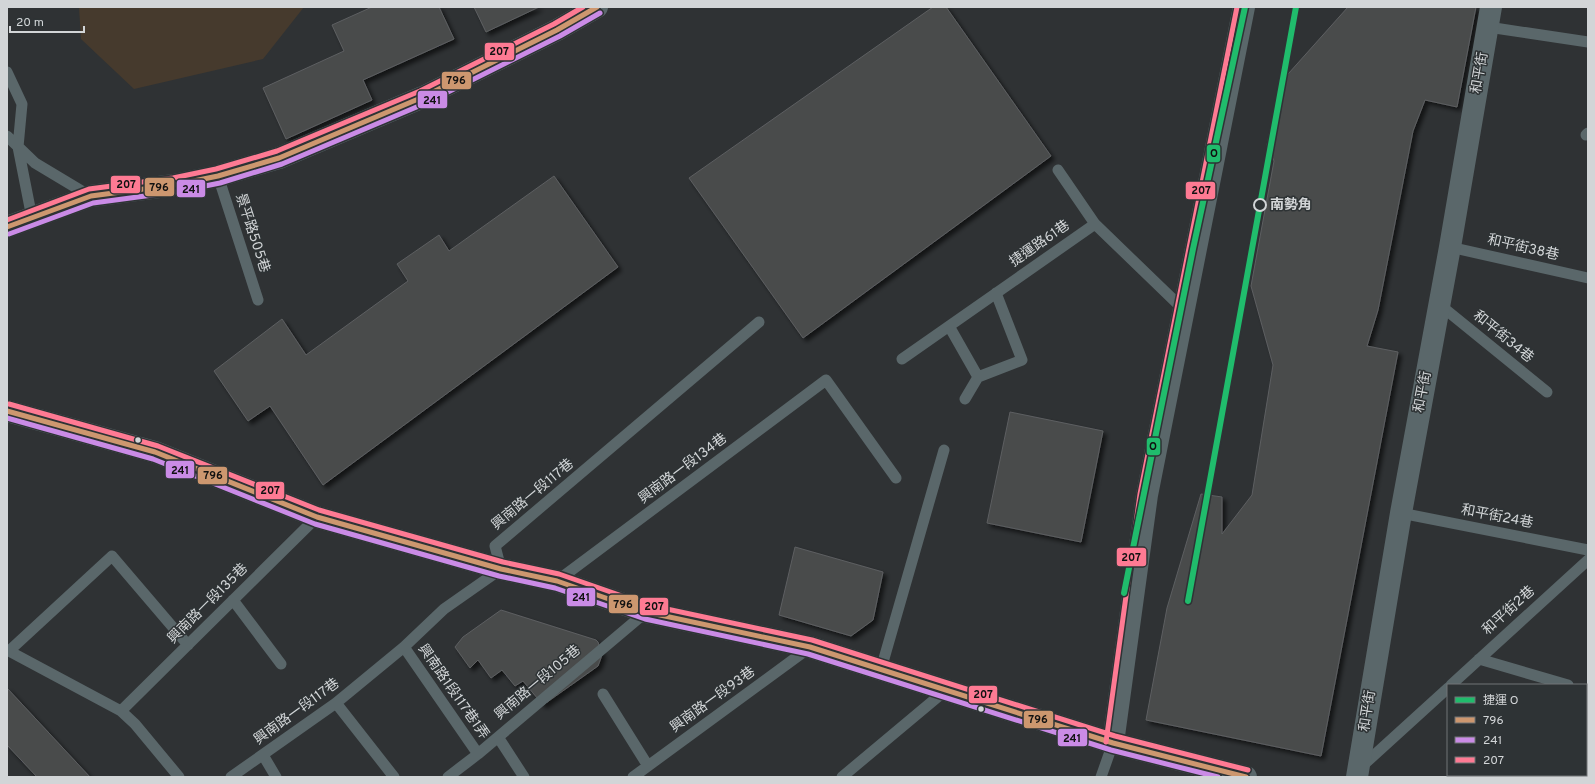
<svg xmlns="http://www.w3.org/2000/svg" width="1595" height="784" viewBox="0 0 1595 784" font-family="Overpass,'Noto Sans TC',sans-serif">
<defs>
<filter id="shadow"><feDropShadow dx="3.5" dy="3.5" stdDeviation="2" flood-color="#0009"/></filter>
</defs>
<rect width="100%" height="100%" fill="#2f3234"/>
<!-- green -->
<path fill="#463a2d" d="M 79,7 L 304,7 L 263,59 L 134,89 L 81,39 Z"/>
<!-- building -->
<path fill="#494b4c" stroke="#5d5f61" filter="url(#shadow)" d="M 372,7 L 439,7 L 454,39 L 363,80 L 372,100 L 286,139 L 263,88 L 344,51 L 332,25 Z
M 474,7 L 539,7 L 486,32 Z
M 933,7 L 946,7 L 1051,156 L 803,338 L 689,178 Z
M 1348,7 L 1476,7 L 1457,107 L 1425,100 L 1413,131 L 1378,310 L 1367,346 L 1398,352 L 1321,756 L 1146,720 L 1167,608 L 1201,494 L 1222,497 L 1222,534 L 1252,495 L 1273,365 L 1251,286 L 1274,161 L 1267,145 L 1280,83 Z
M 554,176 L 618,267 L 323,485 L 270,406 L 248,421 L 214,371 L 282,319 L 306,355 L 408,281 L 397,264 L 439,235 L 449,251 Z
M 1010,412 L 1103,431 L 1081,542 L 987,523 Z
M 795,547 L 883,572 L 873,620 L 851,636 L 779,615 Z
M 501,610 L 596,640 L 598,642 L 602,655 L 598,666 L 543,705 L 523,681 L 515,686 L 502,670 L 491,678 L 478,660 L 470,668 L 455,647 L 463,637 Z
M 7,688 L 90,777 L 37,777 L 7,745 Z"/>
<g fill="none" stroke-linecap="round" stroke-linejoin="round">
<!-- service -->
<path stroke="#5a676a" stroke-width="11" d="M 1488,27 L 1588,42
M 7,72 L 22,104 L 18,147 L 32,218
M 1586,135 L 1588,133
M 7,136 L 35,163 L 90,196
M 1058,170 L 1095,224
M 218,176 L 258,300
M 1450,247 L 1588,278
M 1440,305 L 1547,392
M 949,326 L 978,377 L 1022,360 L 996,293
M 902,359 L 1095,224 L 1184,310
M 965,399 L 978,377
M 1401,513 L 1588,550
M 557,581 L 826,380 L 896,478
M 233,600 L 281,664
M 404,647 L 478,754
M 7,650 L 121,711 L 135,724 L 179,777
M 9,651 L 112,556 L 188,645
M 1479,659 L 1568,685
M 881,669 L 944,450
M 1451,685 L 1588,560
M 1586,690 L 1588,691
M 603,694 L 648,766
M 336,703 L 394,777
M 121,711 L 317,517
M 498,737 L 524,777
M 263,755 L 276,777
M 1360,768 L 1448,688
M 231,777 L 336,703 L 404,647 L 444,609 L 501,569 L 495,546 L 759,322
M 448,777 L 478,754 L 646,612
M 633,777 L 809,648
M 842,777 L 946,690
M 1101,777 L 1113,743"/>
<!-- minor -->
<path stroke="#5a676a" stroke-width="22" d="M 1113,743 L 1147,495 L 1244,7
M 1357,777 L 1401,513 L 1450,247 L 1491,7"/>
<!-- tertiary -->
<path stroke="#5a676a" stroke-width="22" d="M 7,227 L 91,196 L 174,185 L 218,176 L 279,158 L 423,97 L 557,30 L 597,7
M 7,411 L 155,452 L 317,517 L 501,569 L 557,581 L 646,612 L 810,647 L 1113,743 L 1246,777"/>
<!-- bus-1 casing -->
<g stroke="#2e3335" stroke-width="8">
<path id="bus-1" d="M 7,227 L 91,196 L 174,185 L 218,176 L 279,158 L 423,97 L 557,30 L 597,7
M 7,411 L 155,452 L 317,517 L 501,569 L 557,581 L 646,612 L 810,647 L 1113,743 L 1246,777"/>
</g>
<!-- bus-2 casing -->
<g stroke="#2e3335" stroke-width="8">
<path id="bus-2" d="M 9,234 L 93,203 L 175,192 L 220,183 L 282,164 L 426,103 L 560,36 L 600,13
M 7,418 L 153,459 L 315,524 L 499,576 L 555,588 L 645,619 L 808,654 L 1111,750 L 1218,777"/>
</g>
<!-- bus-3 casing -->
<g stroke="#2e3335" stroke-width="8">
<path id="bus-3" d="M 7,220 L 89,189 L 173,178 L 216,169 L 277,151 L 420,91 L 554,24 L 583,7
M 9,404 L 158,446 L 319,510 L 503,562 L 559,574 L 648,605 L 812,640 L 1115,736 L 1248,770
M 1106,742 L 1140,494 L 1237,7"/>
</g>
<!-- bus-1 -->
<use href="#bus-1" stroke="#cd976f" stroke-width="5"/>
<!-- bus-2 -->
<use href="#bus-2" stroke="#ca8be6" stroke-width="5"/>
<!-- bus-3 -->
<use href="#bus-3" stroke="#fe7a93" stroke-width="5"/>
<!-- metro-1 casing -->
<g stroke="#2e3335" stroke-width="9">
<path id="metro-1" d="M 1124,593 L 1193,249 L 1245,7
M 1188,601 L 1296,7"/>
</g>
<!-- metro-1 -->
<use href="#metro-1" stroke="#20bc6c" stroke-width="6"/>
</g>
<!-- markers -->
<circle fill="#2e3335" stroke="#d2d5d7" stroke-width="2" cx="1260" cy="205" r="6"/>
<g fill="#d2d5d7" stroke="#2e3335" stroke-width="1.5">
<circle cx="138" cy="440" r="3.5"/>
<circle cx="981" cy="709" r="3.5"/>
</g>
<g text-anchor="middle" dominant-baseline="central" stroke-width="3" stroke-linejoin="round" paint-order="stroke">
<!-- street labels -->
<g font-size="14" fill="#d2d5d7" stroke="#2e3335">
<text transform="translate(1480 73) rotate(-80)">和平街</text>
<text transform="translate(252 233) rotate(72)">景平路505巷</text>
<text transform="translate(1040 244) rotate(-35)">捷運路61巷</text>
<text transform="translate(1523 248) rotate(13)">和平街38巷</text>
<text transform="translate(1503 337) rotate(39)">和平街34巷</text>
<text transform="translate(1423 392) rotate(-79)">和平街</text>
<text transform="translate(683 469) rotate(-37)">興南路一段134巷</text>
<text transform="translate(533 495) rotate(-40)">興南路一段117巷</text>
<text transform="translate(1497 517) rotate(11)">和平街24巷</text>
<text transform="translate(208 604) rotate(-45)">興南路一段135巷</text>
<text transform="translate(1509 611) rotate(-42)">和平街2巷</text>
<text transform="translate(538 683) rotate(-40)">興南路一段105巷</text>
<text transform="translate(453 692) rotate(55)">興南路1段117巷1弄</text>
<text transform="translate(713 700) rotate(-36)">興南路一段93巷</text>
<text transform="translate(1368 711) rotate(-81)">和平街</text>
<text transform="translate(297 712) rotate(-36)">興南路一段117巷</text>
</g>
<!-- stop labels -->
<g font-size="14" font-weight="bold" fill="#d2d5d7" stroke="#2e3335" text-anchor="start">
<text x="1270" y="205">南勢角</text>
</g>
</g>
<g stroke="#2e3335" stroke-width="1.5">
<rect x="484" y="42" width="31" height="19" rx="4" fill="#fe7a93"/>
<rect x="441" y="71" width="31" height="19" rx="4" fill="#cd976f"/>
<rect x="417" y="90" width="31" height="19" rx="4" fill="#ca8be6"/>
<rect x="1206" y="144" width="15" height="19" rx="4" fill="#20bc6c"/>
<rect x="110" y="175" width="31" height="19" rx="4" fill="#fe7a93"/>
<rect x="144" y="177" width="31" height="20" rx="4" fill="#cd976f"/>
<rect x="176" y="179" width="30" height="19" rx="4" fill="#ca8be6"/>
<rect x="1185" y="181" width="31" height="19" rx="4" fill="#fe7a93"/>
<rect x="1146" y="437" width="15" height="19" rx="4" fill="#20bc6c"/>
<rect x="165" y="460" width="30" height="19" rx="4" fill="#ca8be6"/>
<rect x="197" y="466" width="31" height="19" rx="4" fill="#cd976f"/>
<rect x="255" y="481" width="30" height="19" rx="4" fill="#fe7a93"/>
<rect x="1116" y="547" width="31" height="20" rx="4" fill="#fe7a93"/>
<rect x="566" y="587" width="30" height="20" rx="4" fill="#ca8be6"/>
<rect x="608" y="594" width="31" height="20" rx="4" fill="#cd976f"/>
<rect x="639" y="597" width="30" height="19" rx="4" fill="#fe7a93"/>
<rect x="968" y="685" width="30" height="19" rx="4" fill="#fe7a93"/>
<rect x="1023" y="710" width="31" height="19" rx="4" fill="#cd976f"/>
<rect x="1057" y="728" width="31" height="19" rx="4" fill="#ca8be6"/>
</g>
<g font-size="11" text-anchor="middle" font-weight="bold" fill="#111">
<text x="499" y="55">207</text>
<text x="456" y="84">796</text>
<text x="432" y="104">241</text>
<text x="1214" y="157">O</text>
<text x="126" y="188">207</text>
<text x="159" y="191">796</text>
<text x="191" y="193">241</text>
<text x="1201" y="194">207</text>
<text x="1153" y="450">O</text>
<text x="180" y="474">241</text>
<text x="213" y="479">796</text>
<text x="270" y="494">207</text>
<text x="1131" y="561">207</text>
<text x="581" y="601">241</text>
<text x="623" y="608">796</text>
<text x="654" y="610">207</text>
<text x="983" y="698">207</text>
<text x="1038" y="723">796</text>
<text x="1072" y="742">241</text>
</g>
<!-- border -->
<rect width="1595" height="784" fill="none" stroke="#d2d5d7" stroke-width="16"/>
<!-- legend -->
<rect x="1447" y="684" width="140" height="92" fill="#2e3335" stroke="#707476"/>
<rect x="1455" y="697" width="20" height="6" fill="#20bc6c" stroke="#707476"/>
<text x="1483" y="704" font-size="12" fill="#d2d5d7">捷運 O</text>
<rect x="1455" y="717" width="20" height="6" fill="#cd976f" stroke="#707476"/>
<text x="1483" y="724" font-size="12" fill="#d2d5d7">796</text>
<rect x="1455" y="737" width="20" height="6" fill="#ca8be6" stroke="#707476"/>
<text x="1483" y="744" font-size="12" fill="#d2d5d7">241</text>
<rect x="1455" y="757" width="20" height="6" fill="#fe7a93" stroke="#707476"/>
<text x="1483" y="764" font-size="12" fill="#d2d5d7">207</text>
<!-- scale -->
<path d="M10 26v6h74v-6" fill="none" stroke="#d2d5d7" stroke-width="2"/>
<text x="16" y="26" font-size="12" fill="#d2d5d7" stroke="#2e3335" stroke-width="3" paint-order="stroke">20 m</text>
</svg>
